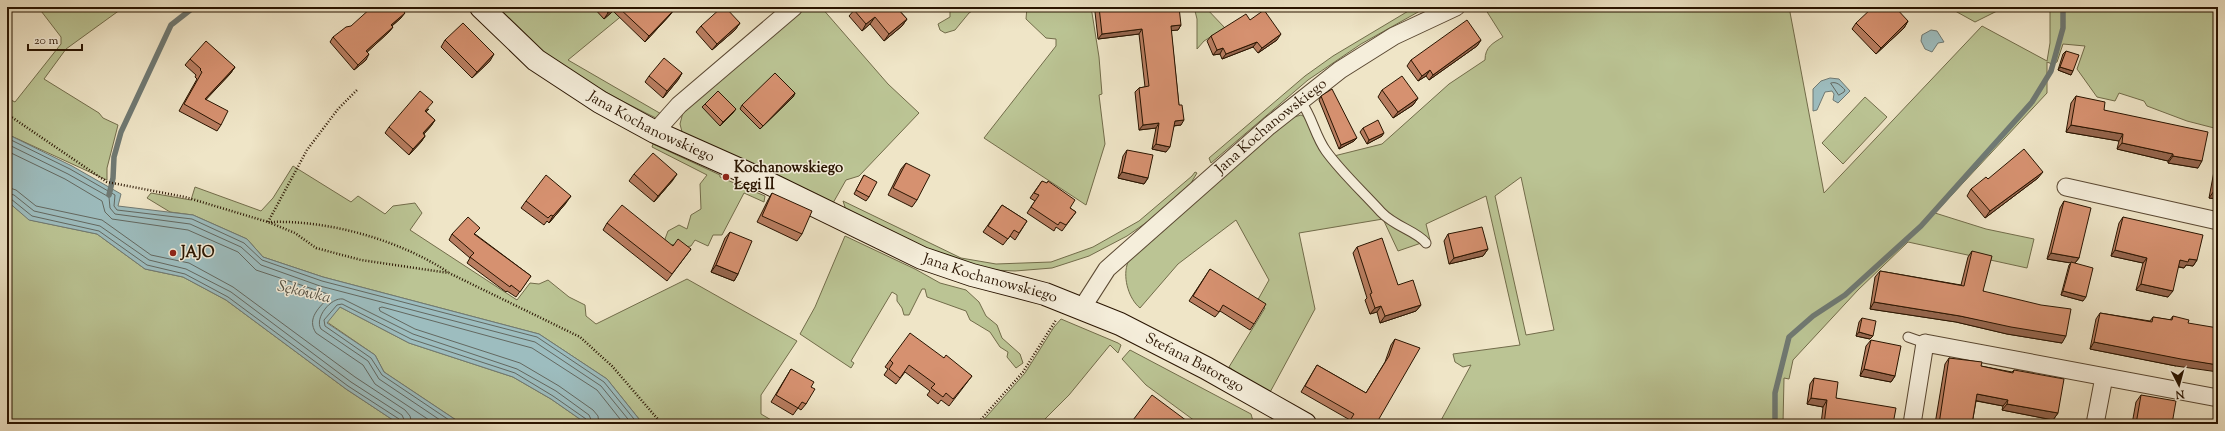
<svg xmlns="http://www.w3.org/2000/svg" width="2225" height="431" viewBox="0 0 2225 431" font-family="'Sorts Mill Goudy',serif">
<rect width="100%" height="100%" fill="#efe5c7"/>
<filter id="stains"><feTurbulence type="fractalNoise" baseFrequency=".005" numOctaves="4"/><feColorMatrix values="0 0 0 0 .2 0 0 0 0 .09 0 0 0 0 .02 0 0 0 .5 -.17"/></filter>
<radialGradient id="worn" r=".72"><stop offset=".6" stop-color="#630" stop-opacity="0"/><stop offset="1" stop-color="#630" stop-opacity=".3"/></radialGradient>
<!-- green -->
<path fill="#bbc494" stroke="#726c4a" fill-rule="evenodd" d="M 38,7 L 124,7 L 66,49 L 44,79 L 99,113 L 103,118 L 118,125 L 107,168 L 107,180 L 7,134 L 7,98 L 15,102 L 61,44 L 61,37 Z
M 497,7 L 618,7 L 624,14 L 568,60 L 663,115 L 656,118 C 597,89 540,58 497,7 Z
M 801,7 L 821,7 L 888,84 L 919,113 L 859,176 L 846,180 L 833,203 L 682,132 L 680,124 L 683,112 Z
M 955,7 L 978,7 L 969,13 L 955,30 L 945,33 L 940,30 L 938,24 L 950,17 L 950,12 Z
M 1027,7 L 1067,7 L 1071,11 L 1090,7 L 1092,13 L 1099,57 L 1102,94 L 1099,95 L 1105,144 L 1086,205 L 984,138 L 1056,46 L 1056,39 L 1046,38 L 1026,19 Z
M 1194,7 L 1205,7 L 1225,28 L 1204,41 L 1197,49 L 1197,19 Z
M 1415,7 L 1427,7 L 1361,44 L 1308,80 L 1211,163 L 1209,158 L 1305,76 L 1333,56 Z
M 1484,7 L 1789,7 L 1824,193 L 1982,26 L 2047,61 L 2050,43 L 2050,7 L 2218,7 L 2218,129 L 2187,121 L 2147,106 L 2144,101 L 2119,93 L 2115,101 L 2097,97 L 2077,69 L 2085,46 L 2063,44 L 2057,62 L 2052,64 L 2047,62 L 2047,93 L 1935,213 L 1986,229 L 2034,239 L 2027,268 L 1908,242 L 1858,290 L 1793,360 L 1789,379 L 1784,378 L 1783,424 L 1439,424 L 1471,365 L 1463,367 L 1455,362 L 1453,354 L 1520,345 L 1486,196 L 1426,224 L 1430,240 L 1398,251 L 1383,219 L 1299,233 L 1315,309 L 1268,396 L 1229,367 L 1265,308 L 1256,303 L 1269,280 L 1236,220 L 1178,264 L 1140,308 C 1129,299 1123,279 1127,265 C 1128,260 1133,255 1136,251 L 1291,118 L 1301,115 L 1305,117 L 1330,157 L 1382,144 L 1449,84 L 1485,60 C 1485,47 1493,43 1503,37 ZM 1521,177 L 1554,330 L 1526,335 L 1495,196 Z
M 1948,7 L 2005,7 L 1975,22 Z
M 1865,97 L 1887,117 L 1843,164 L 1822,143 Z
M 653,144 L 720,175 L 720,177 L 765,196 L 764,202 L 744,193 L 722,235 L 713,235 L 708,246 L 695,240 L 691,246 L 685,247 L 680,244 L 668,245 L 665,239 L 668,231 L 679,225 L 687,229 L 691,215 L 701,209 L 700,184 L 707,175 L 652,147 Z
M 293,166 L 351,202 L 358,196 L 385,214 L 393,206 L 415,203 L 422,213 L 410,230 L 517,300 L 530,283 L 539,284 L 548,280 L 569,297 L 585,305 L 586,316 L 596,324 L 687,279 L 797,341 L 761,395 L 761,414 L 778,424 L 643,424 L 607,379 L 539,334 L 323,277 L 263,257 L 247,239 L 193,215 L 170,212 L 147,198 L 151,193 L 191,200 L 195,187 L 261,211 L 273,198 Z
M 1195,172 L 1197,173 L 1191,183 L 1147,222 L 1127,236 L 1089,256 L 1052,268 L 1015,271 L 992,270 L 919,247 L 846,210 L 843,201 L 961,258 L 996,264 L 1051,262 L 1093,247 L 1139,221 L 1192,176 Z
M 7,201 L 30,220 L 97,234 L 145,269 L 183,277 L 226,300 L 346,389 L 399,424 L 7,424 Z
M 845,236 L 915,269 L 940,283 L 966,290 L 979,302 L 986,316 L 997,325 L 1002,338 L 1020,354 L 1023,363 L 1016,368 L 1007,357 L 1008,352 L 1000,347 L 990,332 L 970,320 L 966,311 L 927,297 L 925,289 L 922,289 L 909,315 L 904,315 L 902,308 L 897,301 L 897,295 L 892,292 L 851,361 L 854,363 L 851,368 L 800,334 L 815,307 Z
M 340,307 L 409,343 L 513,377 L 551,399 L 587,424 L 462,424 L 384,372 L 375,355 L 327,322 Z
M 1061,319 L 1118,343 L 1121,345 L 1118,353 L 1110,345 L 1069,395 L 1040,424 L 980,424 L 1025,373 L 1054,327 Z
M 1130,350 L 1251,414 L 1253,421 L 1251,424 L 1199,424 L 1146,385 L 1122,359 Z"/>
<!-- water -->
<path fill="#9dbdbf" stroke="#6f7973" d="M 1931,30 L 1937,31 L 1944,42 L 1938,43 L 1932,52 L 1925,49 L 1921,41 L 1922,35 Z
M 1830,78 L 1839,79 L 1850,91 L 1838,103 L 1833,100 L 1834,94 L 1832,91 L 1825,92 L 1817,110 L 1813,111 L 1813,89 L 1821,81 Z
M 7,134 L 72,166 L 121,194 L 118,206 L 193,215 L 247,239 L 263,257 L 323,277 L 539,334 L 607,379 L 643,424 L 587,424 L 551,399 L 513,377 L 409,343 L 340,307 L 327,323 L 375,355 L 384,372 L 462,424 L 399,424 L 346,389 L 226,300 L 183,277 L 145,269 L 97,234 L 29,220 L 7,201 Z"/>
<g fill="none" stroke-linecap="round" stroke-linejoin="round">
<!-- shore -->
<path stroke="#636860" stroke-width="1" d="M 1831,83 C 1837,81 1841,86 1845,90 L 1844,92 L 1839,95 Z
M 7,138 L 70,169 L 115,195 L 114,206 L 117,210 L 192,219 L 244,243 L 262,260 L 322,281 L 537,337 L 604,382 L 638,424
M 7,144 L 68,174 L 109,197 L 110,208 L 115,214 L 190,224 L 241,247 L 261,265 L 320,286 L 535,342 L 601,386 L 632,424
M 7,151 L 65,179 L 102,201 L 105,212 L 112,219 L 188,230 L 238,252 L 256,270 L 328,294 L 329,297 C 320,307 306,318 316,333 L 363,365 L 375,384 L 435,424
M 7,187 L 16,190 L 36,206 L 102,220 L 151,255 L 189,263 L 233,287 L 355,377 L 405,410 L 410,416 L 412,424
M 7,193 L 14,195 L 34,211 L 100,226 L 149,260 L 186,269 L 231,292 L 351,382 L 402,415 L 406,424
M 7,198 L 11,199 L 32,216 L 99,231 L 147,265 L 185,274 L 228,297 L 348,386 L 399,419 L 401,424
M 446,424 L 379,379 L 368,361 L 321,329 C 314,318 331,297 343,299 L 413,334 L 517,369 L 556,391 L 589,415 L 593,424
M 455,424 L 382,375 L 371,358 L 325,326 L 324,320 L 337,305 L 342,304 L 411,339 L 515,373 L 553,396 L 586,419 L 588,424
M 599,424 L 598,416 L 593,410 L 559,386 L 520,363 L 415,329 L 380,311 L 379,308 L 382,307 L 532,348 L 597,390 L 624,424"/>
<!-- stream -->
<path stroke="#6f7973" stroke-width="5.5" d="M 109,195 L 113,178 L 114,157 L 121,132 L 171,25 L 194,7
M 1775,424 L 1775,393 L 1789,337 L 1813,316 L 1845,295 L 1921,226 L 2032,102 L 2051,71 L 2063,28 L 2063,7"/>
<!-- lane casing -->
<g stroke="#5a4832" stroke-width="11">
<path id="lane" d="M 1301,102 C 1312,116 1315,136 1326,151 C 1342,173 1363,192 1381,212 C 1395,227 1417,231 1426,243
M 1908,337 L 1925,343"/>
</g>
<!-- street casing -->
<g stroke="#5a4832" stroke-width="19">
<g id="street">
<path d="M 655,132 L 679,105 L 794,7"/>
<path d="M 2066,187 L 2218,221"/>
<path id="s1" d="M 1082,308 L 1107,269 L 1269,126 L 1340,70 L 1394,36 L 1456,7"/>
<path d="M 1912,424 L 1925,343 L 2218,398"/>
<path d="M 2095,424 L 2104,377"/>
</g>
</g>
<!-- secondary casing -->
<g stroke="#291400" stroke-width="24">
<g id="secondary">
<path id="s2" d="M 481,7 L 536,60 L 600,102 L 655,132 L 756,177 L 922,258 L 972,275 L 1045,294 L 1120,324 L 1206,368 L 1305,424"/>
</g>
</g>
<!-- path -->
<path stroke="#291400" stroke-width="2.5" stroke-dasharray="1 2" stroke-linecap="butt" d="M 7,114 L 107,182 L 185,197 L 268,222 L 295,233 L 316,248 L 361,260 L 449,273 L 580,337 L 612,366 L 662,424
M 268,222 L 307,150 L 338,109 L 358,89
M 271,222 C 329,220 399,240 448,272
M 977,424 L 1023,372 L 1056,320"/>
<!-- lane -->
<use href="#lane" stroke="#f5eedb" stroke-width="9"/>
<!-- street -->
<use href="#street" stroke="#f5eedb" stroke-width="17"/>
<!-- secondary -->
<use href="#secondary" stroke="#f5eedb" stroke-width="22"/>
</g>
<!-- wall -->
<path fill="#b87d60" stroke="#291400" d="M 593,7 L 671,7 L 670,15 L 645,42 L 613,11 L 604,19 Z
M 855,7 L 896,7 L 907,19 L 902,26 L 884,41 L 870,24 L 862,31 L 849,16 L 855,9 Z
M 1099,7 L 1181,25 L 1178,30 L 1171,30 L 1181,125 L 1174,126 L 1166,152 L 1152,149 L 1156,128 L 1139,130 L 1135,92 L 1139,88 L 1145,87 L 1139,34 L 1098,39 L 1095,12 Z
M 401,18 L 392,26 L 393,27 L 389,32 L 367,52 L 366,60 L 354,70 L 330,42 L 333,37 Z
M 1250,20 L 1277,40 L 1258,53 L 1253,47 L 1222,59 L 1220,54 L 1213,55 L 1207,41 L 1211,36 Z
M 1908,21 L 1904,28 L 1876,54 L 1852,29 L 1856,23 Z
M 740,23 L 735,30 L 712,50 L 696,32 L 701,26 Z
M 445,40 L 490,61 L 472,78 L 441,47 Z
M 1481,40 L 1477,46 L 1429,80 L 1426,76 L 1418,81 L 1407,66 L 1411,60 Z
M 2066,51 L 2071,75 L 2058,70 L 2063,54 Z
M 190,59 L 235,67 L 230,74 L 206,99 L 221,125 L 217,131 L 179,111 L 197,79 L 195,77 L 196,75 L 185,65 Z
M 682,73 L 678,80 L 663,98 L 645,82 L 649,76 Z
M 1382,90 L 1418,98 L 1413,105 L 1393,118 L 1378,97 Z
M 795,93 L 793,97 L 760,129 L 740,109 L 742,105 Z
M 1321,96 L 1354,141 L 1339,149 L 1319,100 Z
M 2076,96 L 2104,110 L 2198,168 L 2168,163 L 2168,161 L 2117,149 L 2119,141 L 2066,132 L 2071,103 Z
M 705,104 L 733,113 L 720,126 L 702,107 Z
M 429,109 L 426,112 L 435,120 L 431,126 L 424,134 L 425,136 L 421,142 L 409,155 L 385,133 L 389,127 Z
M 1363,128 L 1382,136 L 1367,144 L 1360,132 Z
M 1127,150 L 1148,178 L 1144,184 L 1118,178 L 1123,156 Z
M 2218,162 L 2218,199 L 2209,198 L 2215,166 Z
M 906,163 L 917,200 L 912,207 L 888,195 L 901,169 Z
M 634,174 L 673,180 L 654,202 L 629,181 Z
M 864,175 L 869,197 L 866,201 L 854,194 Z
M 2038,178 L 1985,218 L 1967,196 L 1971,189 L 1988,179 Z
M 1042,181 L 1070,208 L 1076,212 L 1062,231 L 1056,227 L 1054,231 L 1027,213 L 1035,201 L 1030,198 Z
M 772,193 L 802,234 L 797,241 L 757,222 L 768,200 Z
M 526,201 L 566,203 L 549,223 L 547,221 L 544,225 L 521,208 Z
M 2064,201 L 2079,258 L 2075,263 L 2083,301 L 2061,295 L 2069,265 L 2071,263 L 2047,259 L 2060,208 Z
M 1002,205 L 1027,221 L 1015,240 L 1010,236 L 1003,245 L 983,232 Z
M 2123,217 L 2197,260 L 2193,266 L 2186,265 L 2184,268 L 2178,267 L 2168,297 L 2136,290 L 2143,263 L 2111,256 L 2119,223 Z
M 607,223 L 673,246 L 691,249 L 667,281 L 603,230 Z
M 730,232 L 738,274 L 734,281 L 711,272 L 725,238 Z
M 452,234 L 475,234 L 531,276 L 516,297 L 507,291 L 506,292 L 467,263 L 470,258 L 449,240 Z
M 1448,234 L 1488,249 L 1483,256 L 1449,264 L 1444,241 Z
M 1357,247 L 1398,285 L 1421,305 L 1416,311 L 1380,323 L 1377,312 L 1370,314 L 1365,300 L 1367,298 L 1353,253 Z
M 1972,251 L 1983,291 L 2062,343 L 2007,334 L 1956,322 L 1870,309 L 1875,277 L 1880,271 L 1961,285 L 1968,257 Z
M 1210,269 L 1254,324 L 1250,330 L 1220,311 L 1215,317 L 1189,301 Z
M 2218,287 L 2218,304 L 2214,303 Z
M 2100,313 L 2150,321 L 2153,317 L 2170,320 L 2173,316 L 2176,366 L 2090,349 L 2096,319 Z
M 1862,318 L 1870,339 L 1856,336 L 1859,322 Z
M 1395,339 L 1376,424 L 1347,424 L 1350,420 L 1301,392 L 1317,365 L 1366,393 L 1385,362 L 1391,345 Z
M 1871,340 L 1895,376 L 1891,382 L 1860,376 L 1866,346 Z
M 944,358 L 972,376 L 949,406 L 941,400 L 938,404 L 927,395 L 930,391 L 905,372 L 896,384 L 884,375 L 888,369 L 885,367 L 890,360 Z
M 1949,358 L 1981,366 L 2012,372 L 2014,370 L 2058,413 L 2053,420 L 2002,410 L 2003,406 L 1976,401 L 1972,424 L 1935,424 L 1945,364 Z
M 791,369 L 811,387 L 806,404 L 801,410 L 798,408 L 793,415 L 771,402 Z
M 1814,378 L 1836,398 L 1893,424 L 1821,424 L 1823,407 L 1807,404 L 1810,384 Z
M 2141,395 L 2172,424 L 2132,424 L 2136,402 Z"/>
<!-- shaded-wall -->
<path fill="#96664e" stroke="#291400" d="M 616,7 L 613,11 L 604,19 L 608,13 Z
M 674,10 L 670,15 L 645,42 L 649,36 Z
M 405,13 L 401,18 L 387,30 L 391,25 Z
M 875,17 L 870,24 L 862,31 L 866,24 Z
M 907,19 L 902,26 L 884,41 L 889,34 Z
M 1908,21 L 1904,28 L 1876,54 L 1881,48 Z
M 740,23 L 735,30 L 712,50 L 717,44 Z
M 1181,25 L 1178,30 L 1168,31 L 1171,26 Z
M 393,27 L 389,32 L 363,56 L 366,51 Z
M 1142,29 L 1139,34 L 1098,39 L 1102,34 Z
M 1281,34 L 1277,40 L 1258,53 L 1262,48 Z
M 1481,40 L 1477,46 L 1429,80 L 1433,75 Z
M 1257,42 L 1253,47 L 1222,59 L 1226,54 Z
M 1223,48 L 1220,54 L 1213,55 L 1217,50 Z
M 369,54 L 366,60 L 354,70 L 358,65 Z
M 494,54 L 490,61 L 472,78 L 477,72 Z
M 235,67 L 230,74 L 201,105 L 205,99 Z
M 2060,67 L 2073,71 L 2071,75 L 2058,70 Z
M 1430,70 L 1426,76 L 1418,81 L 1422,76 Z
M 682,73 L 678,80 L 663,98 L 667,91 Z
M 795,93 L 793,97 L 760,129 L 763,126 Z
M 1418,98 L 1413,105 L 1393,118 L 1398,112 Z
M 736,109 L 733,113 L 720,126 L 723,122 Z
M 435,120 L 431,126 L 419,139 L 423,133 Z
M 1184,120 L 1181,125 L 1171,126 L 1175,121 Z
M 1159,123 L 1156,128 L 1139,130 L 1143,125 Z
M 2071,125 L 2123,134 L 2119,141 L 2066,132 Z
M 1384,133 L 1382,136 L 1367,144 L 1369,140 Z
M 425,136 L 421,142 L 409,155 L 413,149 Z
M 1357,138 L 1354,141 L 1339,149 L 1341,145 Z
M 2122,143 L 2173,154 L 2168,161 L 2117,149 Z
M 1156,144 L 1170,147 L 1166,152 L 1152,149 Z
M 2173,156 L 2202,161 L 2198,168 L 2168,163 Z
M 1122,172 L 1148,178 L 1144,184 L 1118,178 Z
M 2043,172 L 2038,178 L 1985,218 L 1990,211 Z
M 677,174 L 673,180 L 654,202 L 658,196 Z
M 2214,191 L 2218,192 L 2218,199 L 2209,198 Z
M 571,196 L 566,203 L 549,223 L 553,216 Z
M 1488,249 L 1483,256 L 1449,264 L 1454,258 Z
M 2115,250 L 2147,258 L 2143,263 L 2111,256 Z
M 2051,253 L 2079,258 L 2074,264 L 2071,262 L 2071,263 L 2047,259 Z
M 2189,259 L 2197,260 L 2193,266 L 2186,265 L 2184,268 L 2176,266 L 2180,260 Z
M 716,265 L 738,274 L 734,281 L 711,272 Z
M 2141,284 L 2173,291 L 2168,297 L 2136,290 Z
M 2063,291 L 2086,297 L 2083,301 L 2061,295 Z
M 2218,297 L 2218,304 L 2214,303 Z
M 1874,302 L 1960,316 L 2066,336 L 2062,343 L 2007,334 L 1956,322 L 1870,309 Z
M 1421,305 L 1416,311 L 1380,323 L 1385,316 Z
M 1381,306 L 1377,312 L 1370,314 L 1375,308 Z
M 1859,332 L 1873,336 L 1870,339 L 1856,336 Z
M 2094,342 L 2218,365 L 2218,372 L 2176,366 L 2090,349 Z
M 1864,369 L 1895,376 L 1891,382 L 1860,376 Z
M 1977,394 L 2008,400 L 2003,406 L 1973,400 Z
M 1811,398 L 1827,400 L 1823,407 L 1807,404 Z
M 2007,404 L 2058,413 L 2053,420 L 2002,410 Z"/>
<!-- building -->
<path fill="#d69170" stroke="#291400" d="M 372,7 L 400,7 L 405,13 L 391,25 L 393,27 L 366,51 L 369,54 L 358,65 L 333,37 L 346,27 L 351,26 Z
M 602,7 L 616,7 L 608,13 Z
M 618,7 L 671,7 L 674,10 L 649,36 Z
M 722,7 L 725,7 L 740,23 L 717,44 L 701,26 Z
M 857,7 L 896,7 L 907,19 L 889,34 L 875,17 L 866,24 L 854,10 Z
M 1099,7 L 1179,7 L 1181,25 L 1171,26 L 1179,105 L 1182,105 L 1184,120 L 1175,121 L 1170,147 L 1156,144 L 1159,123 L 1143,125 L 1139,88 L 1149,86 L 1142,29 L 1102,34 Z
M 1873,7 L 1895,7 L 1908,21 L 1881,48 L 1856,23 Z
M 1264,10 L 1281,34 L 1262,48 L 1257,42 L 1226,54 L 1223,48 L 1217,50 L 1211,36 L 1246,14 L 1250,20 Z
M 1467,20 L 1481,40 L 1433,75 L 1430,70 L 1422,76 L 1411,60 Z
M 463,23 L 494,54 L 477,72 L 445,40 Z
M 206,41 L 235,67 L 205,99 L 228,111 L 221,125 L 184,104 L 202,72 L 200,70 L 201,69 L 190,59 Z
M 2066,51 L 2079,55 L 2073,71 L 2060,67 Z
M 664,58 L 682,73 L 667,91 L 649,76 Z
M 775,73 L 795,93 L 763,126 L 742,105 Z
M 1402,76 L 1418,98 L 1398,112 L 1382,90 Z
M 1332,89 L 1357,138 L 1341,145 L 1321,96 Z
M 420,91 L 433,102 L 425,111 L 435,120 L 423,133 L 425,136 L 413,149 L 389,127 Z
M 718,91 L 736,109 L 723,122 L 705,104 Z
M 2076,96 L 2105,102 L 2104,110 L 2208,132 L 2202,161 L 2173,156 L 2173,154 L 2122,143 L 2123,134 L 2071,125 Z
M 1378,120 L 1384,133 L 1369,140 L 1363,128 Z
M 2024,149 L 2043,172 L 1990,211 L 1971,189 L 1986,177 L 1988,179 Z
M 1127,150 L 1153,155 L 1148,178 L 1122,172 Z
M 653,153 L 677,174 L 658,196 L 634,174 Z
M 906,163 L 930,175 L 917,200 L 893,188 Z
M 2218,167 L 2218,192 L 2214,191 Z
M 546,175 L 571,196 L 553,216 L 551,215 L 548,218 L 526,201 Z
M 864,175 L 877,182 L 869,197 L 856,190 Z
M 1042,181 L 1047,183 L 1048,181 L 1075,200 L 1070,208 L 1076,212 L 1066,225 L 1060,222 L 1058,225 L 1031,207 L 1039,195 L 1034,193 Z
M 772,193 L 812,211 L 802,234 L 762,216 Z
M 2064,201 L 2091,208 L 2079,258 L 2051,253 Z
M 622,205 L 673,246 L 678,239 L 691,249 L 672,274 L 607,223 Z
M 1002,205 L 1027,221 L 1019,233 L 1014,230 L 1008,239 L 988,226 Z
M 468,217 L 480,228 L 474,234 L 531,276 L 520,292 L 511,285 L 510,287 L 470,257 L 474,253 L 452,234 Z
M 2123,217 L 2203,235 L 2197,260 L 2189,259 L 2188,262 L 2180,260 L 2173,291 L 2141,284 L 2147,258 L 2115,250 Z
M 1482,227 L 1488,249 L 1454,258 L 1448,234 Z
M 730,232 L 752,241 L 738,274 L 716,265 Z
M 1382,238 L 1398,285 L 1413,280 L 1421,305 L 1385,316 L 1381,306 L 1375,308 L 1370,294 L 1372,293 L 1357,247 Z
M 1972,251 L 1992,256 L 1983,291 L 2041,305 L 2071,309 L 2066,336 L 2011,327 L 1960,316 L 1874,302 L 1880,271 L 1964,286 Z
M 2071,262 L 2093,268 L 2086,297 L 2063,291 Z
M 1210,269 L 1266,304 L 1254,324 L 1223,305 L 1219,312 L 1193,296 Z
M 2100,313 L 2152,322 L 2153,317 L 2172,320 L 2173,316 L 2189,320 L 2188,323 L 2218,328 L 2218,365 L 2181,359 L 2094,342 Z
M 1862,318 L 1876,321 L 1873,336 L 1859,332 Z
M 910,333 L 944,358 L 946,355 L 972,376 L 953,399 L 946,393 L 943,397 L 931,388 L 935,384 L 909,365 L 900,378 L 889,369 L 893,363 L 890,360 Z
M 1395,339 L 1420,348 L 1376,424 L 1353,424 L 1349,422 L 1354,414 L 1305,386 L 1317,365 L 1366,393 L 1389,356 Z
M 1871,340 L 1901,346 L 1895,376 L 1864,369 Z
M 1949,358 L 1982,362 L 1981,366 L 2013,373 L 2014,370 L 2064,379 L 2058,413 L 2007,404 L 2008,400 L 1977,394 L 1972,424 L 1939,424 Z
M 791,369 L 814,382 L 811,387 L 815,389 L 806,404 L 802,402 L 798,408 L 776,395 Z
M 1814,378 L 1838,382 L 1836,398 L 1896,408 L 1893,424 L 1824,424 L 1827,400 L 1811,398 Z
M 1152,395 L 1191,424 L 1130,424 Z
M 2141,395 L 2176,401 L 2172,424 L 2136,424 Z
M 905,420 L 911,424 L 903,424 Z"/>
<!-- markers -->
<g fill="#8f2418" stroke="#f5eedb" stroke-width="1.5">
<circle cx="726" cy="177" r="4"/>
<circle cx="173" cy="253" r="4"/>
</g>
<g text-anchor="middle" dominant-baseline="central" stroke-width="3" stroke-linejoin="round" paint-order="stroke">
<!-- street labels -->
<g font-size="15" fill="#291400" stroke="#f5eedb">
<text stroke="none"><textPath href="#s2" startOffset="210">Jana Kochanowskiego</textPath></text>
<text stroke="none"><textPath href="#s1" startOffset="264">Jana Kochanowskiego</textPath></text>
<text stroke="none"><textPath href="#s2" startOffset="582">Jana Kochanowskiego</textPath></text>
<text stroke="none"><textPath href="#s2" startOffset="804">Stefana Batorego</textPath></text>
</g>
<!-- poi labels -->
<g font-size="15" font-weight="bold" fill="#291400" stroke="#f5eedb" text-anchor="start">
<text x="734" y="168">Kochanowskiego<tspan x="734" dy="17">Łęgi II</tspan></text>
<text x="181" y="253">JAJO</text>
</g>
<!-- water labels -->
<g font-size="16" font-style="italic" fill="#524f43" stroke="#f5eedb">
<text transform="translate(304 293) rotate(13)">Sękówka</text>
</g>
</g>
<!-- margin -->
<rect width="2225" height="431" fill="none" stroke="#efe5c7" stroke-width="24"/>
<rect x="8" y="8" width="2209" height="415" fill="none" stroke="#291400" stroke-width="2"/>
<rect x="12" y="12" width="2201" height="407" fill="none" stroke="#291400"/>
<!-- north arrow -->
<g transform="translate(2179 385) rotate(174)" stroke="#f5eedb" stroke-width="3" paint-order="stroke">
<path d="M0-3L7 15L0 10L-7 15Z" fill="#291400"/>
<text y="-6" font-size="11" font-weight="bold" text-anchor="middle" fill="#291400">N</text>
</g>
<!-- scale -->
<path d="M28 44v6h54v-6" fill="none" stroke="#291400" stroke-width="2"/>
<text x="34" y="44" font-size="12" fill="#291400" stroke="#f5eedb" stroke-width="3" paint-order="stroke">20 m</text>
<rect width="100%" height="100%" filter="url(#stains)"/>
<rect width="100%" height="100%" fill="url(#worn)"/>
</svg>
